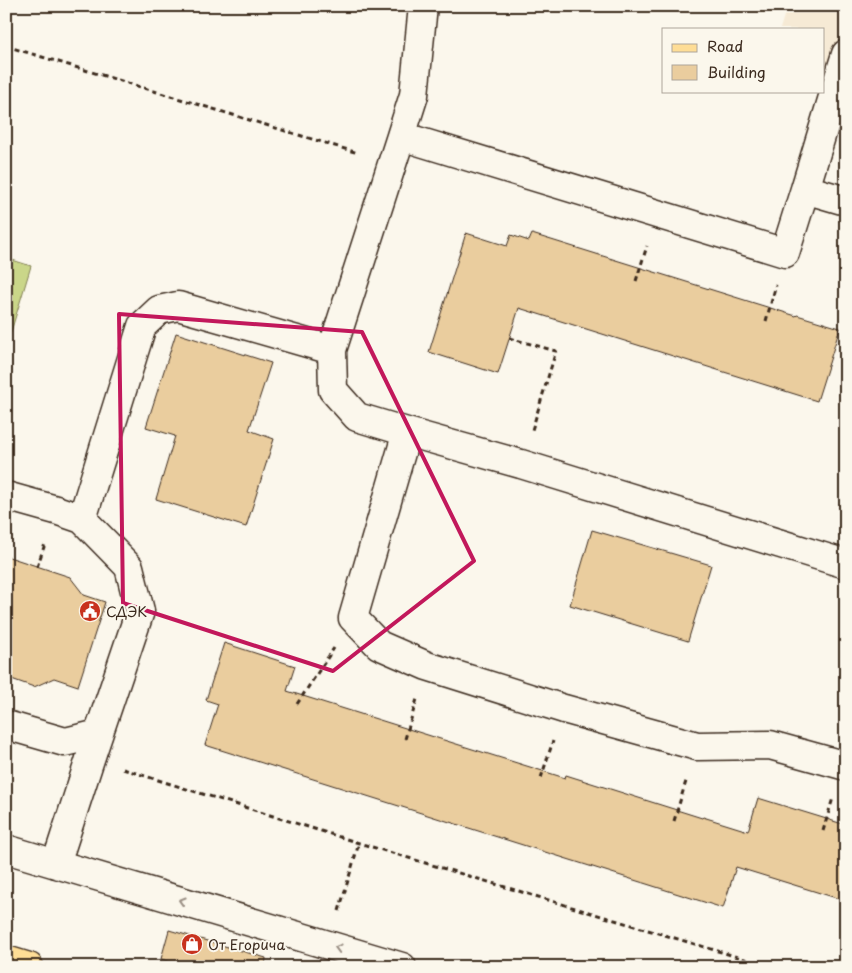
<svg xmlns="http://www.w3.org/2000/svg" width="852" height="973" viewBox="0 0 852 973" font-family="'Playpen Sans',sans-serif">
<rect width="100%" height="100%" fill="#fbf7ec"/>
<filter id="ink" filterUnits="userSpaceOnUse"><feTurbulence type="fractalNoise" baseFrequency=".02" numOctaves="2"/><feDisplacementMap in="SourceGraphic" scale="10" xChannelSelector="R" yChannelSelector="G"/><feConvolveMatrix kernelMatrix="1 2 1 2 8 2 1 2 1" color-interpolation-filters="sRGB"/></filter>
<g filter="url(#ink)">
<!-- built -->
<path fill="#f6ead5" d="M 787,6 L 846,6 L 846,83 L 823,76 L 823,29 L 780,29 Z"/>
<!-- green -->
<path fill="#cad689" stroke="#828054" d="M 6,258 L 31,266 L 6,348 Z"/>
<!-- building -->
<path fill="#eacd9e" stroke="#3b2a1e" d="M 466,233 L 507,246 L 511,235 L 529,241 L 532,234 L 796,316 L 797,315 L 840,328 L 817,401 L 519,308 L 498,374 L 429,352 Z
M 176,333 L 271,363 L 249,430 L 274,439 L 246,527 L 156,499 L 175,436 L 146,427 Z
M 592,530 L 711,565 L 688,641 L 570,605 Z
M 6,556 L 70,577 L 84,595 L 105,602 L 78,686 L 54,678 L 34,687 L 6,677 Z
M 224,643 L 295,666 L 287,691 L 565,778 L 566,775 L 702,818 L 703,817 L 748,831 L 758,798 L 846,825 L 846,901 L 736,867 L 723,908 L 205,745 L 218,704 L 206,700 Z
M 169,930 L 266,958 L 265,967 L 188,967 L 161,959 Z"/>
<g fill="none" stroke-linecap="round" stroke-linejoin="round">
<!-- minor casing -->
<g stroke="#3b2a1e" stroke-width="31">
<path id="minor" d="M 423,6 L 414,95 L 401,136 L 785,253 L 805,189 L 846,201
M 401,136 L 332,350 L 333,390 L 357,417 L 407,432 L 521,464 L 846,564
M 805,189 L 846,54
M 407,432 L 353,618 L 379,645 L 427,666 L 564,709 L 697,746 L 770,745 L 846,766
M 6,496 L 56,510 L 82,519 L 129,567 L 140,611 L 90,759 L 56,864
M 82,519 L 142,326 L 159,310 L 178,306 L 332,350
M 6,725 L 65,742 L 98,734
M 6,849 L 402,967"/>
</g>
<!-- major casing -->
<g stroke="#3b2a1e" stroke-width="31">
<path id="major" d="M 6,960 L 29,967"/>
</g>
<!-- path -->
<path stroke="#3b2a1e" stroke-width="3" stroke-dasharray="5 4" stroke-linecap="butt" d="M 6,46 L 358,153
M 636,281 L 647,246
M 766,321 L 776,285
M 509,338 L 556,351 L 532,430
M 37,567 L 45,544
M 297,704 L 334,648
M 405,739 L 417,699
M 123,769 L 359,843 L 771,967
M 541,778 L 553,741
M 674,821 L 687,778
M 823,831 L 833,798
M 339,911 L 359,843"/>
<!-- minor -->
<use href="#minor" stroke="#fbf7ec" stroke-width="28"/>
<!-- major -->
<use href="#major" stroke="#fedd96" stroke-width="28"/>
</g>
<!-- one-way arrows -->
<defs><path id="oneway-chevron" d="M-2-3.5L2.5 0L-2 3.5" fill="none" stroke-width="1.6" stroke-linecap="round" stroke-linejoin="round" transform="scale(1.25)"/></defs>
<g stroke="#9b9085">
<use href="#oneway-chevron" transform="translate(182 901) rotate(-163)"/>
<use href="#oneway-chevron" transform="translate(338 948) rotate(-164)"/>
</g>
</g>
<!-- marked area -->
<path fill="none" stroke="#c2185b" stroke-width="4" stroke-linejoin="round" d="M 119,314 L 362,332 L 474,561 L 333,671 L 123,603 Z"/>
<!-- icons -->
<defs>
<g id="civic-disc" transform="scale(1.125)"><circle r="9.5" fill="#c8321e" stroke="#fbf7ec"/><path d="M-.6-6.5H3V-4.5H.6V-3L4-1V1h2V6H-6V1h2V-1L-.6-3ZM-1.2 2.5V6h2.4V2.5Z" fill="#fff"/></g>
<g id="shop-disc" transform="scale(1.125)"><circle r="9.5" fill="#c8321e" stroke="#fbf7ec"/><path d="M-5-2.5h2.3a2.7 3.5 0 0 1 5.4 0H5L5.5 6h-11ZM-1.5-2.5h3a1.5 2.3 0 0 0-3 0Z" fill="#fff"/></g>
</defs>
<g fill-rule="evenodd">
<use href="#civic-disc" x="90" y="611"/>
<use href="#shop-disc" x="192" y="944"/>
</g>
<g text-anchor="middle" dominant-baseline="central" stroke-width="4" stroke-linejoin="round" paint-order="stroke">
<!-- poi labels -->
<g font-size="14" fill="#3b2a1e" stroke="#fbf7ec" text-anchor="start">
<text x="106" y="611">СДЭК</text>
<text x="208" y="944">От Егорича</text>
</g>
</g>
<!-- margin -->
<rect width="852" height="973" fill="none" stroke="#fbf7ec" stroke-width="25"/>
<rect x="12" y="12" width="827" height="948" fill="none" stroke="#3b2a1e" stroke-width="2" filter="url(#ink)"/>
<!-- legend -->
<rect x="662" y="28" width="162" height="65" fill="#fbf7ec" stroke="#aea59a"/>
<rect x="672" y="44" width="25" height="8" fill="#fedd96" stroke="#aea59a"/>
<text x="707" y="52" font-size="15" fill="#3b2a1e">Road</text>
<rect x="672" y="65" width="25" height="15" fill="#eacd9e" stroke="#aea59a"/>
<text x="707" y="78" font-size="15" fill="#3b2a1e">Building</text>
</svg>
